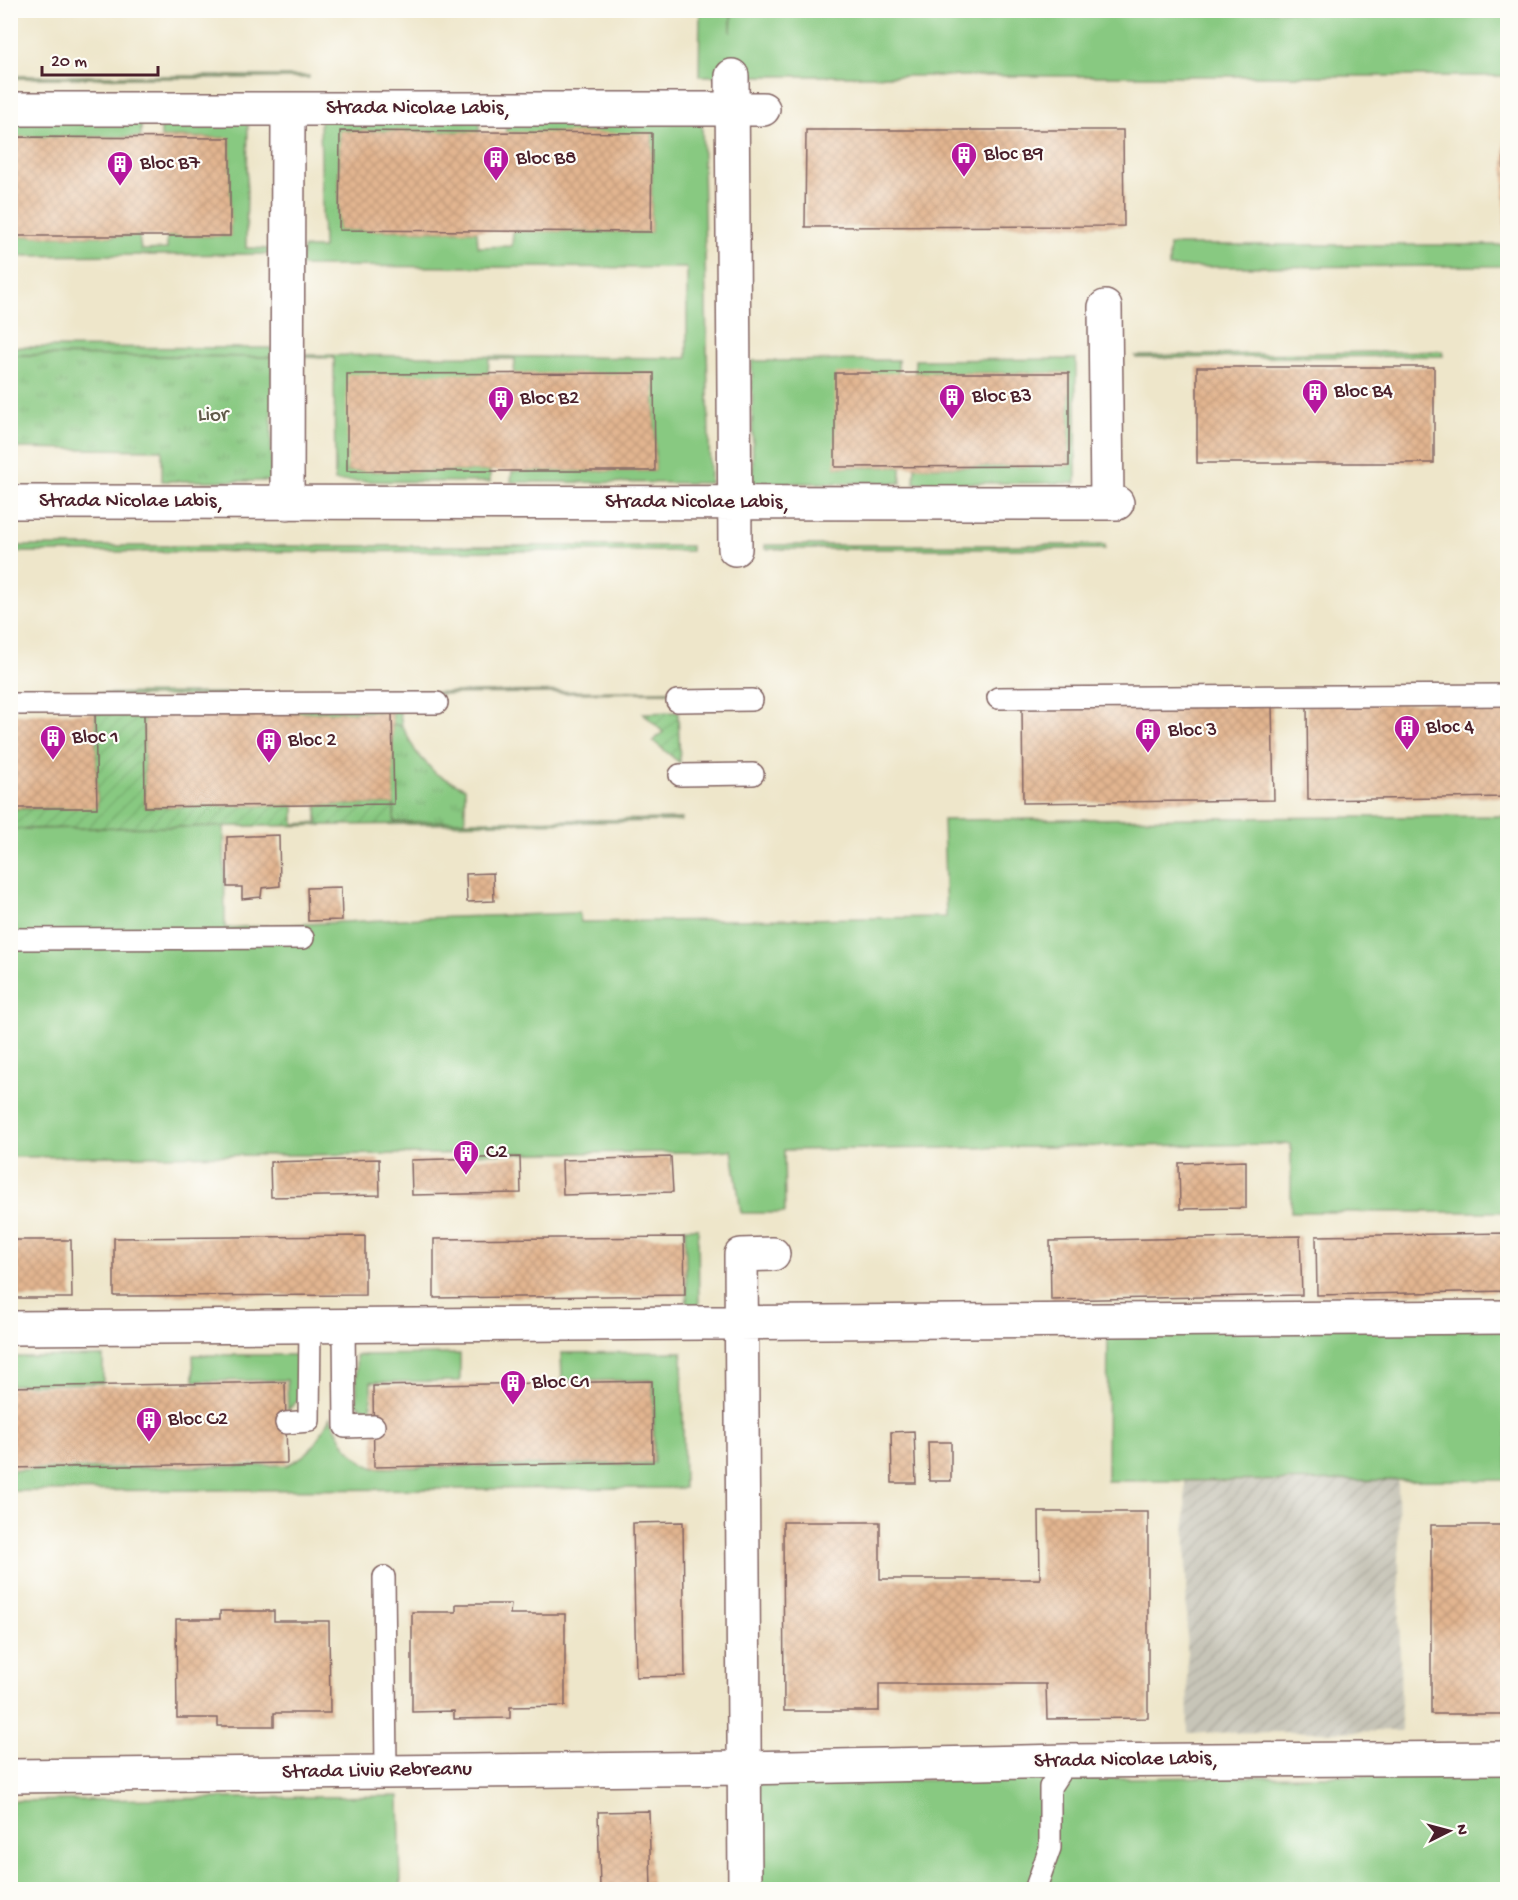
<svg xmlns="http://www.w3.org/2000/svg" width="1518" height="1900" viewBox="0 0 1518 1900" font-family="'Gochi Hand',sans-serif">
<defs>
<pattern id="industrial-furrows" width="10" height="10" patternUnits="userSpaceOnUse" patternTransform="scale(1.5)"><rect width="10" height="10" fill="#c7c5b8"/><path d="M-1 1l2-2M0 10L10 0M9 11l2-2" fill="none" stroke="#aca99e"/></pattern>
<pattern id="park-tufts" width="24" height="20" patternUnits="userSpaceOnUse" patternTransform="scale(1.5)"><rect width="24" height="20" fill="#88c981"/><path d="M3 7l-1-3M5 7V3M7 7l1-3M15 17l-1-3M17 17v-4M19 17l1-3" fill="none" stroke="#77ac70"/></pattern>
<pattern id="garden-furrows" width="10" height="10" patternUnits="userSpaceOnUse" patternTransform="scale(1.5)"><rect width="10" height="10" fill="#88c981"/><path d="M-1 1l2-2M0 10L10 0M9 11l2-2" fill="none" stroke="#77ac70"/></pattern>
<pattern id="building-cross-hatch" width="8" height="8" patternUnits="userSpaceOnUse" patternTransform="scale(1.5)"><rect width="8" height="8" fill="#e2b590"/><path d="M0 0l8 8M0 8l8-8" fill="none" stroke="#c39b7c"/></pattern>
</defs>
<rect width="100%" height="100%" fill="#fdfcf7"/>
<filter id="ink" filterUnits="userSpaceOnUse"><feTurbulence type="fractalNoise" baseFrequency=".0167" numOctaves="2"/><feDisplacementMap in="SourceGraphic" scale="12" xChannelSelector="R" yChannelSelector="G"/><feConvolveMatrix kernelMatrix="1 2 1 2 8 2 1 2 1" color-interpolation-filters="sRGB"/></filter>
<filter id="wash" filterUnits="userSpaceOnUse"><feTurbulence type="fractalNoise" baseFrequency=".008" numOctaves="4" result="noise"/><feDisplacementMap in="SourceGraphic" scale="24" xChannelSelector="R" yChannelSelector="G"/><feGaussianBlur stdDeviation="1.35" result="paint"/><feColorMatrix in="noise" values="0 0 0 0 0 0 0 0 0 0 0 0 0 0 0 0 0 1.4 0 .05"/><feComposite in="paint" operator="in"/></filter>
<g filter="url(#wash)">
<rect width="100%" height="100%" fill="#eee6ca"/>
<!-- industrial -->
<path fill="url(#industrial-furrows)" d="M 1398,1481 L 1401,1731 L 1188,1733 L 1185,1482 Z"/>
<!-- grass -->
<path fill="#88c981" stroke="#697456" stroke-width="1.5" d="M 732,10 L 1507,11 L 1507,76 L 699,76 L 700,11 L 731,11 L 731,33 Z
M 141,120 L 141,137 L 11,137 L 10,121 Z
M 161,120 L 248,120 L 246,248 L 272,249 L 272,254 L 11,256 L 10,236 L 139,236 L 141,250 L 167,249 L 167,236 L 230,236 L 230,138 L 161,137 Z
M 320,120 L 480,120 L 479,132 L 340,131 L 339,230 L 477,231 L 478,247 L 512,246 L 513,231 L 651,232 L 652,134 L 506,133 L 506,120 L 702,120 L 710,483 L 511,482 L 512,471 L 655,471 L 654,374 L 514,374 L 515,359 L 489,359 L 488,374 L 347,471 L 490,471 L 490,482 L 335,481 L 334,358 L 299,357 L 299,355 L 687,358 L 687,268 L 300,266 L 303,248 L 323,248 Z
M 1169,245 L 1507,245 L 1507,266 L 1169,267 Z
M 11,347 L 271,348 L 272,357 L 11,355 Z
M 1442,351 L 1443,356 L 1152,358 L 1136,358 L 1135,356 Z
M 1076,359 L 1076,483 L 914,483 L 915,467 L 1069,466 L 1069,373 L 915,373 L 915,360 Z
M 898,360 L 898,373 L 835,467 L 901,467 L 901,483 L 753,483 L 752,361 Z
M 765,545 L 1105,545 L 1105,549 L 765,549 Z
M 10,546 L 691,546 L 691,551 L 11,552 Z
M 1507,816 L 1507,1212 L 1291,1212 L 1291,1144 L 784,1150 L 785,1213 L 741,1213 L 732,1150 L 695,1152 L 11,1157 L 10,829 L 224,826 L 225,928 L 422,918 L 579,913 L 581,922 L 946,917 L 943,820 Z
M 685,1228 L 698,1228 L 699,1312 L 687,1312 Z
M 1108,1314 L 1507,1315 L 1507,1480 L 1107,1481 Z
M 682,1352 L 684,1488 L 11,1491 L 10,1470 L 287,1465 C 312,1454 318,1441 330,1417 C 342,1441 349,1456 374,1468 L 654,1463 L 653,1380 L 562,1381 L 561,1353 Z
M 460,1354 L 460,1381 L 371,1382 L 371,1412 L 357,1404 L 356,1355 Z
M 193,1355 L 298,1355 L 299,1399 L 288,1410 L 287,1380 L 194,1381 Z
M 103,1356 L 103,1383 L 11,1385 L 11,1357 Z
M 1507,1774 L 1507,1889 L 758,1889 L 758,1782 Z
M 399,1796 L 401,1889 L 11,1889 L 11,1801 Z"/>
<!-- park -->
<path fill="url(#park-tufts)" stroke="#697456" stroke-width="1.5" d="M 11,355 L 272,357 L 271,481 L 162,481 L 162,450 L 11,448 Z
M 392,724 L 402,726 L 416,752 L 436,774 L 465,788 L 465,821 L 394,822 Z"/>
<!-- garden -->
<path fill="url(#garden-furrows)" stroke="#697456" stroke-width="1.5" d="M 11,76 L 309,76 L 309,78 L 11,78 Z
M 677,691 L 677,692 L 11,697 L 10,694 Z
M 398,703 L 402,726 L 392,724 L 392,712 L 144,714 L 145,807 L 294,805 L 294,824 L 317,823 L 317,805 L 394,804 L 394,822 L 682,819 L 681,821 L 11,829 L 10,809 L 97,807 L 95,713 Z
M 678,712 L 680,763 L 653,741 L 663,732 L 643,713 Z"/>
<g id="blocks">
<!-- building -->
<path fill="url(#building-cross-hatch)" d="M 806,130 L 1123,130 L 1124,226 L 805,227 Z
M 340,131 L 652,133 L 651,232 L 339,230 Z
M 10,137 L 230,138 L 230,236 L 10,236 Z
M 1504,139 L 1508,139 L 1508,236 L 1504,236 Z
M 1197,367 L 1434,367 L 1434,463 L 1197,463 Z
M 654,373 L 655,471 L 347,471 L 347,374 Z
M 835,373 L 1069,373 L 1069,466 L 835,467 Z
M 1508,702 L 1508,797 L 1308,800 L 1307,705 Z
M 1272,705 L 1274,800 L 1023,803 L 1022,708 Z
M 392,712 L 394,804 L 145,807 L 144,714 Z
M 95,713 L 97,808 L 10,808 L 10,714 Z
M 279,835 L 280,886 L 262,888 L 261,897 L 242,899 L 242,887 L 227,887 L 227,837 Z
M 493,873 L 494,901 L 467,902 L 466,874 Z
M 341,887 L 342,920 L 308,921 L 307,888 Z
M 520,1157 L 521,1193 L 412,1195 L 411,1160 Z
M 671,1157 L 673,1192 L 563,1195 L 562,1160 Z
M 379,1159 L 380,1195 L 271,1197 L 270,1162 Z
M 1246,1161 L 1246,1208 L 1180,1209 L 1179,1163 Z
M 1508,1233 L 1508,1291 L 1317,1295 L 1316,1236 Z
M 365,1236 L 365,1295 L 114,1296 L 114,1238 Z
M 1300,1236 L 1302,1295 L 1051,1300 L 1050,1241 Z
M 684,1237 L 685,1295 L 434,1298 L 434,1239 Z
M 10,1240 L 71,1240 L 72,1298 L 10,1298 Z
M 652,1381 L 653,1462 L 374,1467 L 373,1386 Z
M 285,1382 L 287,1463 L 10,1468 L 10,1387 Z
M 914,1431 L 916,1483 L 892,1483 L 891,1432 Z
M 928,1442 L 951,1442 L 951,1481 L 929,1481 Z
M 1039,1512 L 1148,1512 L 1148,1718 L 1047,1719 L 1046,1684 L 879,1684 L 879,1711 L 784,1711 L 783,1522 L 880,1522 L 880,1579 L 1040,1579 Z
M 683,1522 L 685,1676 L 636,1677 L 633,1523 Z
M 1431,1525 L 1508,1525 L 1508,1714 L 1431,1714 Z
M 456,1604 L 511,1604 L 510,1614 L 565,1614 L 565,1706 L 510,1707 L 510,1718 L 454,1719 L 454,1711 L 412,1712 L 412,1612 L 456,1612 Z
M 220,1611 L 274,1611 L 274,1621 L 329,1621 L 330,1713 L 274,1713 L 274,1726 L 218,1726 L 218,1718 L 177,1718 L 176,1619 L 220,1619 Z
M 649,1811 L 651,1890 L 600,1890 L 598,1812 Z"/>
</g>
</g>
<g filter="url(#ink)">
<use href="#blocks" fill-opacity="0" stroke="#836563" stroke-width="1.5"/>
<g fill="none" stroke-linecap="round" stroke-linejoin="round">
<!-- lane casing -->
<g stroke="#836563" stroke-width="24">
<path id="lane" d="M 998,698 L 1508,695
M 677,701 L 752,700
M 10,704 L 437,703
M 680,775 L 753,774
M 10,939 L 303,938
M 344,1326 L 345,1427 L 374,1426
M 286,1423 L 309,1421 L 310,1325
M 384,1577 L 386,1771
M 1035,1890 L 1050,1848 L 1050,1787 L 1067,1761"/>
</g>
<!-- street casing -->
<g stroke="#836563" stroke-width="36">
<path id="street" d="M 732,76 L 735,549
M 10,109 L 763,109
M 1105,307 L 1107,503
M 10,502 L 1117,503
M 287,503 L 288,109
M 10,1328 L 1508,1317
M 10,1776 L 744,1768 L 1067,1761 L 1508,1758
M 745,1890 L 741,1255 L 773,1254"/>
</g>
<!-- lane -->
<use href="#lane" stroke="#fff" stroke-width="21"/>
<!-- street -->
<use href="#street" stroke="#fff" stroke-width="33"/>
</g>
</g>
<!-- icons -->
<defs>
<g id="building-pin" transform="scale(1.35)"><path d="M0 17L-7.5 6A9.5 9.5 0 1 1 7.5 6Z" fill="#b5179e" stroke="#fdfcf7"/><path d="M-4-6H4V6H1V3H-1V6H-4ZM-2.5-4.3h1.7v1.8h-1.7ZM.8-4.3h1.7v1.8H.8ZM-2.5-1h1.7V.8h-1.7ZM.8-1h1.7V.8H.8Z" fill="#fff"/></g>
</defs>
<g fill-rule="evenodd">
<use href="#building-pin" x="964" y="155"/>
<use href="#building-pin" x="496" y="159"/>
<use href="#building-pin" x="120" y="164"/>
<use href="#building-pin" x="1315" y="392"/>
<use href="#building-pin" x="952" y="397"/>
<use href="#building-pin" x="501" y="399"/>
<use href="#building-pin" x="1407" y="728"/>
<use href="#building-pin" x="1148" y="731"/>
<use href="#building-pin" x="53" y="738"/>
<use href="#building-pin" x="269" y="741"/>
<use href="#building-pin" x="466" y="1153"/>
<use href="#building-pin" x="513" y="1383"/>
<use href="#building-pin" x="149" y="1420"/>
</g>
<g text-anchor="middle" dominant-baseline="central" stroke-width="4.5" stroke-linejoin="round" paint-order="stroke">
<!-- street labels -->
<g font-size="21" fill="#4a1f2b" stroke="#fdfcf7">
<text x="418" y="109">Strada Nicolae Labiș</text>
<text x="131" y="502">Strada Nicolae Labiș</text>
<text x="697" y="503">Strada Nicolae Labiș</text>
<text transform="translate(1126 1761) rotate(-1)">Strada Nicolae Labiș</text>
<text transform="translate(377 1772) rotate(-1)">Strada Liviu Rebreanu</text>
</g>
<!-- poi labels -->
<g font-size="21" fill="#4a1f2b" stroke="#fdfcf7" text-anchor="start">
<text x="984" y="155">Bloc B9</text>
<text x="516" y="159">Bloc B8</text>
<text x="140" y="164">Bloc B7</text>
<text x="1334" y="392">Bloc B4</text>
<text x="972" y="397">Bloc B3</text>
<text x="520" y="399">Bloc B2</text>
<text x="1426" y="728">Bloc 4</text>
<text x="1168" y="731">Bloc 3</text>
<text x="72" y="738">Bloc 1</text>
<text x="288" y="741">Bloc 2</text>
<text x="486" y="1153">C2</text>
<text x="532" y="1383">Bloc C1</text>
<text x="168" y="1420">Bloc C2</text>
</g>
<!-- park labels -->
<g font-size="21" fill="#605a49" stroke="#fdfcf7">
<text x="213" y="416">Lior</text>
</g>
</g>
<!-- margin -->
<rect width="1518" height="1900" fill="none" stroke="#fdfcf7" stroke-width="36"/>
<!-- north arrow -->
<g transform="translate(1449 1831) rotate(84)" stroke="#fdfcf7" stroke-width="4.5" paint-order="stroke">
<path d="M0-4.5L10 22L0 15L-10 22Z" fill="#4a1f2b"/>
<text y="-9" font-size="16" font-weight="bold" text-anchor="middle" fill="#4a1f2b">N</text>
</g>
<!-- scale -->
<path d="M42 66v9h116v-9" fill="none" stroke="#4a1f2b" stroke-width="3"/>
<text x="51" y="66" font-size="18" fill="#4a1f2b" stroke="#fdfcf7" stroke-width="4.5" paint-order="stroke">20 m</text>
</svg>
